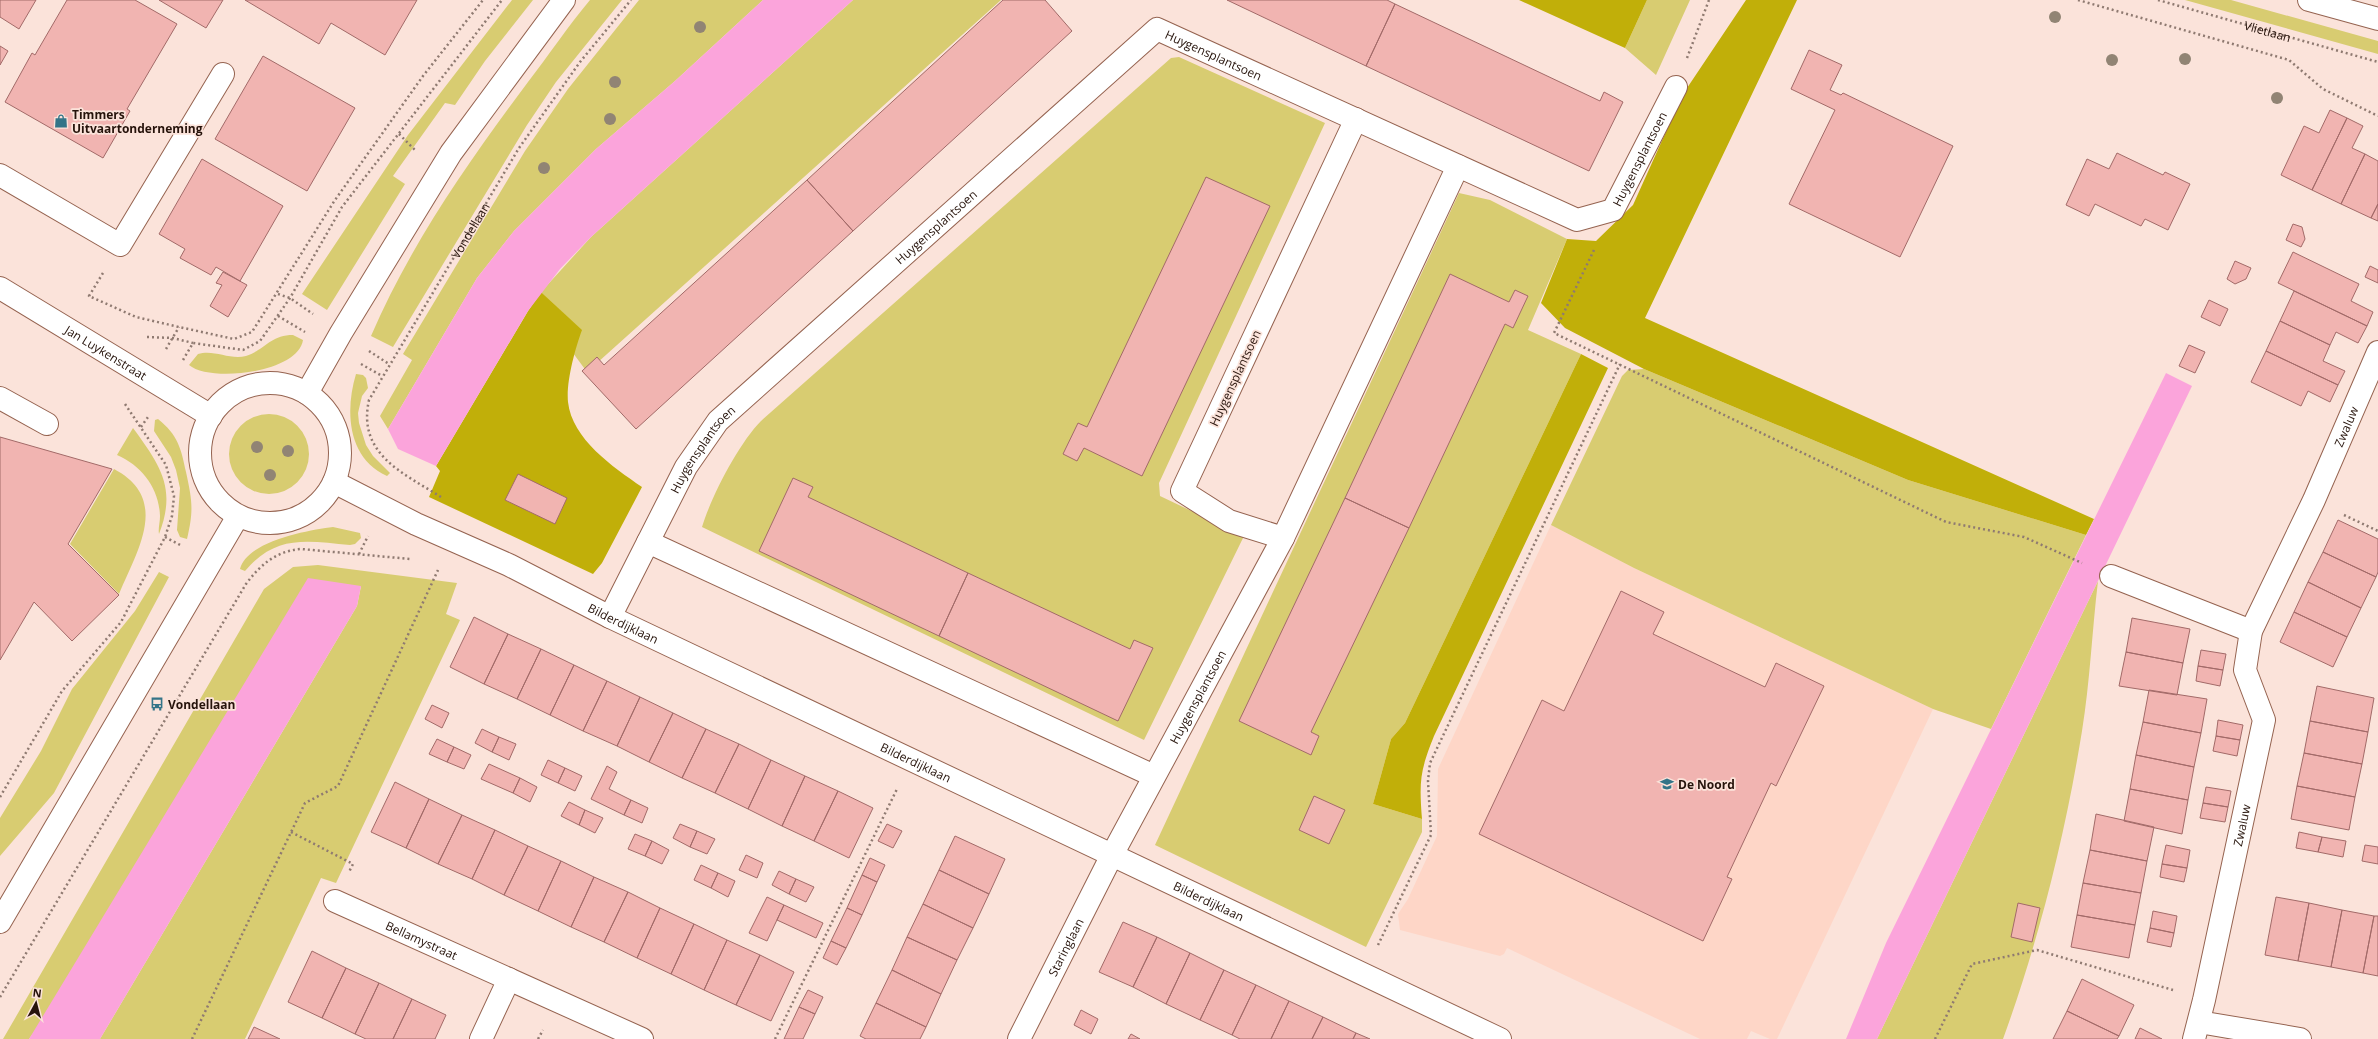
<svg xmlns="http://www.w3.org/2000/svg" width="2378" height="1039" viewBox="0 0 2378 1039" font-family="'Open Sans',sans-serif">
<rect width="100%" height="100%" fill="#fbe3da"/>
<!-- built -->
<path fill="#fed6c7" d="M 1551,525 L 1634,568 L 1933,709 L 1777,1039 L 1770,1039 L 1751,1031 L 1747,1039 L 1700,1039 L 1507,948 L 1504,954 L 1500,956 L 1400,930 L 1398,914 L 1408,899 L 1437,836 L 1438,769 Z"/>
<!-- green -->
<path fill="#d8cc71" d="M 512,0 L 533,0 L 485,61 L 455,105 L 445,103 L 393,176 L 405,184 L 327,310 L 302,294 L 408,135 Z
M 590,0 L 622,0 L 556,82 L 527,125 L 393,347 L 371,336 C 410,245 469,161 528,82 C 549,55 568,26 590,0 Z
M 639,0 L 763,0 L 675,81 L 596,149 L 514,231 L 477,278 L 388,429 L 380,416 L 412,360 L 403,354 L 525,151 L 568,89 Z
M 853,0 L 1001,0 L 587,372 L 573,353 L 581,330 L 541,292 L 591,237 Z
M 1647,0 L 1690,0 L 1656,75 L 1625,48 Z
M 2185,0 L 2231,0 L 2378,41 L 2378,54 Z
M 1179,57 L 1325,123 L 1159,483 L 1160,496 L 1244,536 L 1144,740 L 702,527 C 711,497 739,443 761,421 L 1171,58 Z
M 1459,193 L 1490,200 L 1567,239 L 1528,330 L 1581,354 L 1405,723 L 1391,739 L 1373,804 L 1422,819 L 1422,832 L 1366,947 L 1155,845 Z
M 293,335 L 303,340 C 298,373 210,383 189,365 L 198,354 C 214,349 229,360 246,356 C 265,350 270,335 293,335 Z
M 1644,369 L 1908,480 L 2086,535 L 1991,729 L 1933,709 L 1634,568 L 1551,525 L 1622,376 L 1628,370 Z
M 356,374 L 363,375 L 366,378 L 368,388 L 362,396 L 358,413 L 359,423 L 366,445 L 373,456 L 390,473 L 387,476 C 347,458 345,410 356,374 Z
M229 454a40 40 0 1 1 80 0a40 40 0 1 1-80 0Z
M 158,419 C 178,435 181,448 186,472 C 192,500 194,510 187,539 L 180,537 L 177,530 L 180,488 L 176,470 L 171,457 L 154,431 L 155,420 Z
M 133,428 C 160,465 177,488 159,534 C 158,529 160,522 160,516 C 159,488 142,466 117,455 Z
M 114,469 C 171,499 137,551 119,594 L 70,544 Z
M 333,527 L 360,533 L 361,538 L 355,544 L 350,545 C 307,541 276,534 245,571 L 240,569 C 247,541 309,530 333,527 Z
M 318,565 L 457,583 L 446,614 L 460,620 L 336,883 L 321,878 L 245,1039 L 100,1039 L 357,606 L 361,586 L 29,1039 L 3,1039 L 264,589 L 293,567 Z
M 159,572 L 169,577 L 54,793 L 0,856 L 0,818 L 41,751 L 72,689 L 135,611 Z
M 2098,581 C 2092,631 2090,682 2082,731 C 2065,836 2039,940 2003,1039 L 1877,1039 Z"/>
<!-- forest -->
<path fill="#c1af09" d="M 1519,0 L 1647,0 L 1625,48 Z
M 1746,0 L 1797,0 L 1645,318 L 2094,519 L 2086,535 L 1908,480 L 1644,369 L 1565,328 L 1541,303 L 1567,239 L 1596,241 L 1633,205 L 1683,94 Z
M 541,292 L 582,330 C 575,349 566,382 568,402 C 572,439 613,467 642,487 L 602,563 L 593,574 L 429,497 L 440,471 L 436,466 L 528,311 Z
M 1581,354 L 1608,368 L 1434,736 C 1420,771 1419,781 1422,819 L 1373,804 L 1391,739 L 1405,723 Z"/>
<!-- water -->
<path fill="#fba4db" d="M 763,0 L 853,0 L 591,237 L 560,269 L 528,311 L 436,466 L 398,449 L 388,429 L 477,278 L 514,231 L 596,149 L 675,81 Z
M 2166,373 L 2192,386 L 1877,1039 L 1846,1039 L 1886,943 Z
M 308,578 L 361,586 L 357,606 L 100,1039 L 29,1039 Z"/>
<!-- building -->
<path fill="#f1b4b1" stroke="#a26a68" d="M 0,0 L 36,0 L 19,29 L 0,17 Z
M 67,0 L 135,0 L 177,24 L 127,109 L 130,111 L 103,158 L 5,102 L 32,53 L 35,55 Z
M 159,0 L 223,0 L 206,28 Z
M 245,0 L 417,0 L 385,55 L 331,23 L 319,44 Z
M 1003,0 L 1045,0 L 1072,31 L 853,231 L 807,180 Z
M 1227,0 L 1387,0 L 1395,4 L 1366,66 Z
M 1395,4 L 1600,101 L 1604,92 L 1623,102 L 1589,171 L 1366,66 Z
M 0,46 L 8,51 L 0,65 Z
M 1809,50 L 1842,65 L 1830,90 L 1841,95 L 1843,93 L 1953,146 L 1900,257 L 1789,204 L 1835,110 L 1791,89 Z
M 263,56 L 355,108 L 307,191 L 215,139 Z
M 2330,110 L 2347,118 L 2312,190 L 2281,175 L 2304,126 L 2319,133 Z
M 2347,118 L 2363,126 L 2352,148 L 2365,154 L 2341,204 L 2312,190 Z
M 2117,153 L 2163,175 L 2165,172 L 2190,184 L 2168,230 L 2145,219 L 2141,226 L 2095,204 L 2089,216 L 2066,205 L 2087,159 L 2109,169 Z
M 2365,154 L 2378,161 L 2378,204 L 2371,218 L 2341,204 Z
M 202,159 L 283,206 L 240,281 L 216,267 L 211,275 L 180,258 L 185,249 L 159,234 Z
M 1206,177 L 1270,206 L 1142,476 L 1084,448 L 1077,461 L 1063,454 L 1078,423 L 1087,427 Z
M 807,180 L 853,231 L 636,429 L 582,371 L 597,357 L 604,365 Z
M 2378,204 L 2378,221 L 2371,218 Z
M 2293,224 L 2302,227 L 2305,239 L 2301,247 L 2286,240 Z
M 2293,252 L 2359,284 L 2351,301 L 2373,312 L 2367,326 L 2278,283 Z
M 2235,261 L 2251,268 L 2246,279 L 2235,284 L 2227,279 Z
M 2370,266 L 2378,270 L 2378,283 L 2365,277 Z
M 223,272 L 247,285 L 228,317 L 210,306 L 222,285 L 216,283 Z
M 1450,274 L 1509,302 L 1515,290 L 1528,296 L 1513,328 L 1505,324 L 1409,528 L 1345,498 Z
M 2294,291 L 2367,326 L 2358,343 L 2336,332 L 2330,345 L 2280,321 Z
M 2209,300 L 2228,309 L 2220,326 L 2201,317 Z
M 2280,321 L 2330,345 L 2323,361 L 2345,371 L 2338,385 L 2266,351 Z
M 2189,345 L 2205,352 L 2195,373 L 2179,366 Z
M 2266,351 L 2338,385 L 2330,402 L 2308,391 L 2301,406 L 2251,382 Z
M 0,437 L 112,469 L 68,544 L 119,595 L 72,641 L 34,602 L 0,660 Z
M 518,474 L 567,498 L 555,524 L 505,500 Z
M 793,478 L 813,487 L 808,497 L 968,573 L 939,636 L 759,551 Z
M 1345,498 L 1409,528 L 1311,732 L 1319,736 L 1311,755 L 1239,721 Z
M 2338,520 L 2378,539 L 2378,572 L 2376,577 L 2323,552 Z
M 2323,552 L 2376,577 L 2361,608 L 2308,582 Z
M 968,573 L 1130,649 L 1134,640 L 1153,648 L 1118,721 L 939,636 Z
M 2308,582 L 2361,608 L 2347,637 L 2294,612 Z
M 1621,591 L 1664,612 L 1653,634 L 1765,687 L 1776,663 L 1824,686 L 1776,786 L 1771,783 L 1727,877 L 1732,879 L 1703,941 L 1479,834 L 1542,700 L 1564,711 Z
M 2294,612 L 2347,637 L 2333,667 L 2280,642 Z
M 474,617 L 508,634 L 484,684 L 450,667 Z
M 2132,618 L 2190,629 L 2183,663 L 2126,652 Z
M 508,634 L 541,649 L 517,699 L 484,684 Z
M 541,649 L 574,665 L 550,715 L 517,699 Z
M 2201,650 L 2226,654 L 2223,670 L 2198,666 Z
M 2126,652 L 2183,663 L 2177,695 L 2119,686 Z
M 574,665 L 607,681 L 583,731 L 550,715 Z
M 2198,666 L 2223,670 L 2220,686 L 2196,681 Z
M 607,681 L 640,697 L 617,746 L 583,731 Z
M 2317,686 L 2374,698 L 2368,732 L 2310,721 Z
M 2149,690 L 2207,699 L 2201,733 L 2143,722 Z
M 640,697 L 673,713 L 649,762 L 617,746 Z
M 432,705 L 449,713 L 442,728 L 425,719 Z
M 673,713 L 706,729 L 682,778 L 649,762 Z
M 2218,720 L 2243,725 L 2240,740 L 2216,736 Z
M 2310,721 L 2368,732 L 2362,764 L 2304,753 Z
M 2143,722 L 2201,733 L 2194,767 L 2136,755 Z
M 482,729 L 499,737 L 492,752 L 475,743 Z
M 706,729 L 739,744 L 715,793 L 682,778 Z
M 2216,736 L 2240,740 L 2237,756 L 2213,751 Z
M 499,737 L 516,744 L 509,760 L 492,752 Z
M 437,739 L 454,747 L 447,762 L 429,754 Z
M 739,744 L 771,760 L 748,809 L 715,793 Z
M 454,747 L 471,755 L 464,769 L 447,762 Z
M 2304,753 L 2362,764 L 2355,797 L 2297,786 Z
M 2136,755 L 2194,767 L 2188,800 L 2130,789 Z
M 548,760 L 565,768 L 558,783 L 541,775 Z
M 771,760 L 805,776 L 782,826 L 748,809 Z
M 489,764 L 520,778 L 513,793 L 481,779 Z
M 607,766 L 617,772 L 609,789 L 631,800 L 624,815 L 591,799 Z
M 565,768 L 582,776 L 575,791 L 558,783 Z
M 805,776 L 838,791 L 814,841 L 782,826 Z
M 520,778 L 537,787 L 530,802 L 513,793 Z
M 395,782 L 429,799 L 406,848 L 371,832 Z
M 2297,786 L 2355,797 L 2349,830 L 2291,819 Z
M 2206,787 L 2231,791 L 2228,807 L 2203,803 Z
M 2130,789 L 2188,800 L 2182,834 L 2124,821 Z
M 838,791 L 873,808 L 849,858 L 814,841 Z
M 1314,796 L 1345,810 L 1329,844 L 1299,830 Z
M 429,799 L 462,815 L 438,864 L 406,848 Z
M 631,800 L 648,808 L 642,823 L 624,815 Z
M 569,802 L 585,810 L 579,825 L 561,816 Z
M 2203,803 L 2228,807 L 2225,822 L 2200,818 Z
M 585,810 L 603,818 L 595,833 L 579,825 Z
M 2096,814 L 2154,827 L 2147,861 L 2090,850 Z
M 462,815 L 495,830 L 472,879 L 438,864 Z
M 680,824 L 697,831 L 690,847 L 673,838 Z
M 887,824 L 902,831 L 893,848 L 878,841 Z
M 495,830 L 528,846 L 504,895 L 472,879 Z
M 697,831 L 715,839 L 707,854 L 690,847 Z
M 2299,832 L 2322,837 L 2318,852 L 2296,848 Z
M 635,834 L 652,841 L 645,856 L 628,849 Z
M 955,836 L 1005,859 L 989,894 L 939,870 Z
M 2322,837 L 2346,841 L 2343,857 L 2318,852 Z
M 652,841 L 669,850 L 662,864 L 645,856 Z
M 2166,845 L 2190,850 L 2187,868 L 2162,864 Z
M 2365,845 L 2378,847 L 2378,864 L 2362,861 Z
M 528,846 L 561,861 L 538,911 L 504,895 Z
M 2090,850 L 2147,861 L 2141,893 L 2083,883 Z
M 746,855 L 763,863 L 757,878 L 739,870 Z
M 870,858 L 885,865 L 877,882 L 862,875 Z
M 561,861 L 594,877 L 571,927 L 538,911 Z
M 2162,864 L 2187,868 L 2184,882 L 2160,877 Z
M 701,865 L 718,873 L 711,888 L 694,880 Z
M 939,870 L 989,894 L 973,928 L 923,904 Z
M 779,871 L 796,879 L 789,894 L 772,885 Z
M 718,873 L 735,881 L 728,897 L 711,888 Z
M 862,875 L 877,882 L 862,915 L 847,908 Z
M 594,877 L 628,892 L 604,942 L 571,927 Z
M 796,879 L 814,887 L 806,902 L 789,894 Z
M 2083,883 L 2141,893 L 2135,925 L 2077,915 Z
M 628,892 L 660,908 L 637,958 L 604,942 Z
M 767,897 L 784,905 L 767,941 L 749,933 Z
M 2276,897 L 2309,903 L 2298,961 L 2265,955 Z
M 2018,903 L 2040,908 L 2032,942 L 2011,937 Z
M 2309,903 L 2342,910 L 2331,967 L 2298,961 Z
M 923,904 L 973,928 L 957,960 L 907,937 Z
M 784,905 L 823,923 L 816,938 L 777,920 Z
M 660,908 L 694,924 L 671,974 L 637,958 Z
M 847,908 L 862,915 L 846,948 L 831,941 Z
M 2342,910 L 2374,916 L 2363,973 L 2331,967 Z
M 2153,911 L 2177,916 L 2174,933 L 2150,928 Z
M 2077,915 L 2135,925 L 2129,958 L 2071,947 Z
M 2374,916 L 2378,916 L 2378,976 L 2363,973 Z
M 1123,922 L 1157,937 L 1133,987 L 1099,972 Z
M 694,924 L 727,940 L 704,990 L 671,974 Z
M 2150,928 L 2174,933 L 2171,947 L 2147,942 Z
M 907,937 L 957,960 L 941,994 L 892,970 Z
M 1157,937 L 1190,953 L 1166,1004 L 1133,987 Z
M 727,940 L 760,955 L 736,1005 L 704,990 Z
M 831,941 L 846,948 L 837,965 L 823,958 Z
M 312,951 L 346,968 L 322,1018 L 288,1002 Z
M 1190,953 L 1224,970 L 1200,1020 L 1166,1004 Z
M 760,955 L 794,972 L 771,1021 L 736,1005 Z
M 346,968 L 379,983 L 355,1034 L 322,1018 Z
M 892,970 L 941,994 L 926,1027 L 876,1003 Z
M 1224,970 L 1256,985 L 1232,1035 L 1200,1020 Z
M 2082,979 L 2134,1005 L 2119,1036 L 2067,1011 Z
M 379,983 L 412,999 L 393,1039 L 366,1039 L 355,1034 Z
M 1256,985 L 1289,1001 L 1271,1039 L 1240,1039 L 1232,1035 Z
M 808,990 L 823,997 L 815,1014 L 799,1007 Z
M 412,999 L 446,1015 L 435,1039 L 393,1039 Z
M 1289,1001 L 1323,1017 L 1312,1039 L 1271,1039 Z
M 876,1003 L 926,1027 L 920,1039 L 866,1039 L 860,1036 Z
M 799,1007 L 815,1014 L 803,1039 L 784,1039 Z
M 1081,1010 L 1098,1019 L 1091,1034 L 1074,1025 Z
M 2067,1011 L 2119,1036 L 2117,1039 L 2053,1039 Z
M 1323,1017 L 1356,1033 L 1353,1039 L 1312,1039 Z
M 254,1027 L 280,1039 L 248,1039 Z
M 2140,1028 L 2162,1039 L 2135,1039 Z
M 1356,1033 L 1370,1039 L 1353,1039 Z
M 1131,1034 L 1140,1039 L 1128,1039 Z"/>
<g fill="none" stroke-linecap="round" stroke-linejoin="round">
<!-- minor casing -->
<g stroke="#956350" stroke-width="24">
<g id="minor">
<path d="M 2309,0 L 2378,19"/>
<path d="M 1356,119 L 1182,491 L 1229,521 L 1283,538 L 1458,166"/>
<path d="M 0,175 L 120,245 L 223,74"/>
<path id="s3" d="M 0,288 L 211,416"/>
<circle cx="270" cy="453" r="70"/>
<path d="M 307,393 L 341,333 L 451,153 L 564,0"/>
<path d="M 0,398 L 47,424"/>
<path id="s4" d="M 334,482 L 416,524 L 509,565 L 610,617 L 1500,1039"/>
<path d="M 648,542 L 1154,776"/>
<path d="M 2111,576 L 2251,631"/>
<path id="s5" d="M 610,617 L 686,467 L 718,421 L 1157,29 L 1577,220 L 1613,210 L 1676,87"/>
<path id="s6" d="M 335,901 L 642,1039"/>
<path d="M 0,922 L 238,516"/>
<path d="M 2199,1022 L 2300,1039"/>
<path d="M 481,1039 L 509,979"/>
<path id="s7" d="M 1019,1039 L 1112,855 L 1283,538"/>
<path id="s8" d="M 2194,1039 L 2204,1000 L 2264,720 L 2245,670 L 2251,631 L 2314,500 L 2378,352"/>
</g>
</g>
<!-- path -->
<g stroke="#8f7a71" stroke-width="2.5" stroke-dasharray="2 3" stroke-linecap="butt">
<path d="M 2078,0 L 2289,60 L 2323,89 L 2378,116"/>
<path id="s1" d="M 2158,0 L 2378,62"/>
<path d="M 1687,58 L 1709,0"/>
<path d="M 399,134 L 415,150"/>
<path d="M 1594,250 L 1554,333 L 1946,522 L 2024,537 L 2082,563"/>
<path d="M 103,273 L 89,296 L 136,317 L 179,327 L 234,339 L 252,332 L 335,200 L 423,76 L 483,0"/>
<path d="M 278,294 L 290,298 L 313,314"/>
<path d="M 278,316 L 305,332"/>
<path d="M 147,337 L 173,338 L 193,343"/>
<path d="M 166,349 L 179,327"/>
<path d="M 369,351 L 389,364"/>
<path d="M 183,360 L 193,343 L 243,350 L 260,341 L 290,298 L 342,207 L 502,0"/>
<path d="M 361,364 L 382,376"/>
<path d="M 141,427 L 148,417"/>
<path id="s2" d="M 441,497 C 403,473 357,454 369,400 L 519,148 L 580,62 L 631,0"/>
<path d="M 2344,515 L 2378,531"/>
<path d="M 165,537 L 182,546"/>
<path d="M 359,554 L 368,536"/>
<path d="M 0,797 L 62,691 L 121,622 L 165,537 L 172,516 L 174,496 L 166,465 L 125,404"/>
<path d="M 291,832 L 353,864 L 349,872"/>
<path d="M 1378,945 L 1431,835 L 1428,781 L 1430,763 L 1620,364"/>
<path d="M 0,997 L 246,584 C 260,565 276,551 301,549 L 410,559"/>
<path d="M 192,1039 L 305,803 L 338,786 L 438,570"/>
<path d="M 538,1039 L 543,1030"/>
<path d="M 775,1039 L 897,789"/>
<path d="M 1935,1039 L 1972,964 L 2037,950 L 2173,990"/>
</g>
<!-- minor -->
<use href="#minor" stroke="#fff" stroke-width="22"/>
</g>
<!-- trees -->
<g fill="#918474">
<circle cx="2055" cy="17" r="6"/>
<circle cx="700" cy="27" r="6"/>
<circle cx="2185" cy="59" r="6"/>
<circle cx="2112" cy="60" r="6"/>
<circle cx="615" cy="82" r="6"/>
<circle cx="2277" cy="98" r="6"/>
<circle cx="610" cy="119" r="6"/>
<circle cx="544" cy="168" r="6"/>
<circle cx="257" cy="447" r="6"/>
<circle cx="288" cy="451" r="6"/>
<circle cx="270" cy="475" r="6"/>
</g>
<!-- icons -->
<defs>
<g id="shop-bare" transform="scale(1.08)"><path d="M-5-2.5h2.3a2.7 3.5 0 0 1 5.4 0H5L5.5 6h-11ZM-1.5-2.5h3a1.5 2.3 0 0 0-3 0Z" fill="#347488" stroke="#fbe3da" stroke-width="2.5" paint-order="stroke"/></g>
<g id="bus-bare" transform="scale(1.08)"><path d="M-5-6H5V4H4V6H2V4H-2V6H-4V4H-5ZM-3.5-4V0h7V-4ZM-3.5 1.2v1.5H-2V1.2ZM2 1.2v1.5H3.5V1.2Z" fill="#347488" stroke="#fbe3da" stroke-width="2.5" paint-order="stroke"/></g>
<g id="school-bare" transform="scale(1.08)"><path d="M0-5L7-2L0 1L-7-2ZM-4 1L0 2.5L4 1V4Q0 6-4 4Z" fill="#347488" stroke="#fbe3da" stroke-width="2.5" paint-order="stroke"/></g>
</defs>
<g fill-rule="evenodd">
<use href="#shop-bare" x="61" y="121"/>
<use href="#bus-bare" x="157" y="704"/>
<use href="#school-bare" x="1667" y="784"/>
</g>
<g text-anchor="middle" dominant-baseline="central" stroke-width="3.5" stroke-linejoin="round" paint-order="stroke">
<!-- street labels -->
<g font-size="12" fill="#26130b" stroke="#fbe3da">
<text stroke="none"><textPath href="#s1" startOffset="114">Vlietlaan</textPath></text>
<text stroke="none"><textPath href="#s5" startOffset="875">Huygensplantsoen</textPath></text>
<text stroke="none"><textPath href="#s5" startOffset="1369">Huygensplantsoen</textPath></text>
<text stroke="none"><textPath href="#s5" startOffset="516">Huygensplantsoen</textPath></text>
<text stroke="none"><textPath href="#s2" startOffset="329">Vondellaan</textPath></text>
<text stroke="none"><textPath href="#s3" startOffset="124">Jan Luykenstraat</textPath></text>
<text transform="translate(1235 378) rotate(-65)">Huygensplantsoen</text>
<text stroke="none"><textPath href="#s8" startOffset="645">Zwaluw</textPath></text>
<text stroke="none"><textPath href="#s5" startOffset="192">Huygensplantsoen</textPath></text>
<text stroke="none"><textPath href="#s4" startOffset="322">Bilderdijklaan</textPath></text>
<text stroke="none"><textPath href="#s7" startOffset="386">Huygensplantsoen</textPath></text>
<text stroke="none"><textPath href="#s4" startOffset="646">Bilderdijklaan</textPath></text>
<text stroke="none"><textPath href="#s8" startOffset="219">Zwaluw</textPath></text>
<text stroke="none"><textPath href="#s4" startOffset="970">Bilderdijklaan</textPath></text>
<text stroke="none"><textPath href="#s6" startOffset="95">Bellamystraat</textPath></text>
<text stroke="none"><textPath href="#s7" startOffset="103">Staringlaan</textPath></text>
</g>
<!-- poi labels -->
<g font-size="12" font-weight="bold" fill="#26130b" stroke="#fbe3da" text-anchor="start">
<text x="72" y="114">Timmers<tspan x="72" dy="14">Uitvaartonderneming</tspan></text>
<text x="168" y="704">Vondellaan</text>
<text x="1678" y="784">De Noord</text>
</g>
</g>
<!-- north arrow -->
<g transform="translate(36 1003) rotate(7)" stroke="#fbe3da" stroke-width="3" paint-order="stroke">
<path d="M0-3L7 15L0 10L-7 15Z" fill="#26130b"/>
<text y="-6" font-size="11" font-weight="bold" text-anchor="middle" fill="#26130b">N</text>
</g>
</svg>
